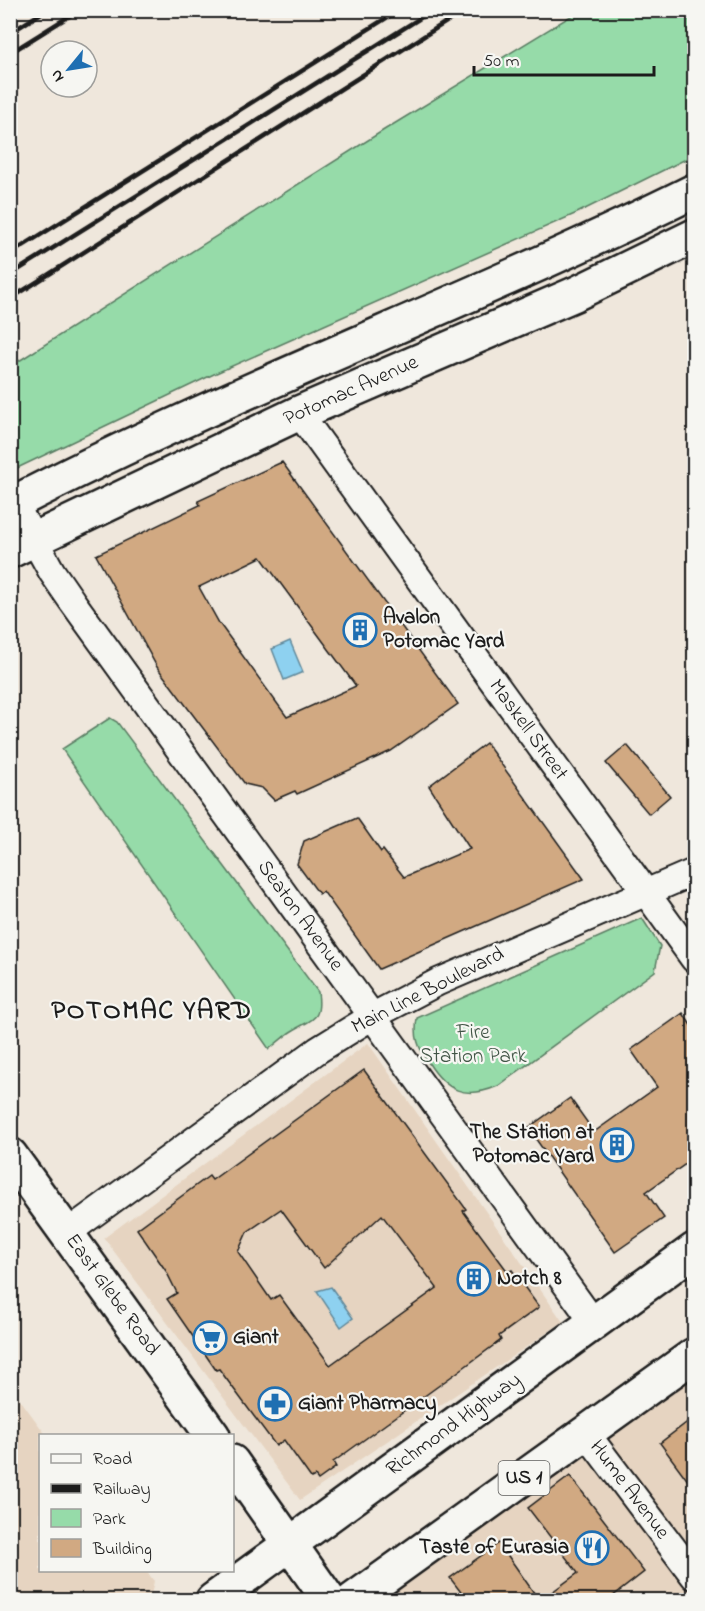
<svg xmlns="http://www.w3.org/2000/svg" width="705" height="1611" viewBox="0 0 705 1611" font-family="'Indie Flower',sans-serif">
<rect width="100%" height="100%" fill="#efe7dc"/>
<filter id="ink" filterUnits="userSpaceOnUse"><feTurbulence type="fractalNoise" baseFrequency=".0167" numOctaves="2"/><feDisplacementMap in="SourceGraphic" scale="12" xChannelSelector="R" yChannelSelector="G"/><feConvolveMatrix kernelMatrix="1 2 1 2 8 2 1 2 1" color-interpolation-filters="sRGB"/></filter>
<g filter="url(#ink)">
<!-- built -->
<path fill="#e6d4c1" d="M 368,1043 L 563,1322 L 300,1500 L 104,1238 Z
M 694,1373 L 694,1600 L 372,1600 Z
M 11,1387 L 46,1435 L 40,1436 L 40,1570 L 146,1571 L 154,1581 L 150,1600 L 11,1600 Z"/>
<!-- green -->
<path fill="#96dba9" stroke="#597c62" stroke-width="1.5" d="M 579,11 L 694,11 L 694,155 L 577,213 L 214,374 L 11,471 L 11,366 L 384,130 Z
M 501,261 L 497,267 L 11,491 L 11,485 L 247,373 Z
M 110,718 L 117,722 L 318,992 C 322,1021 313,1018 292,1031 C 284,1036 277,1043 269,1049 L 62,749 Z
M 642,918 L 660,946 L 655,971 L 498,1086 C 465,1100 446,1091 428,1062 C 418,1047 414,1037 417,1018 Z"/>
<!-- water -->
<path fill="#8ed1f0" stroke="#60899b" stroke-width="1.5" d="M 290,641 L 303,672 L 284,680 L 272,649 Z
M 331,1287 L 353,1318 L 341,1327 L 317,1291 Z"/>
<!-- building -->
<path fill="#d1a982" stroke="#1c1c1c" stroke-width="1.5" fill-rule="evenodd" d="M 282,462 L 458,704 L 391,751 L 297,794 L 295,791 L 274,800 L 262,788 L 245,784 L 157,667 L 96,555 L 200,505 L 198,501 ZM 261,557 L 356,686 L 287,717 L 219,623 L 199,587 Z
M 486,743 L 584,879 L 379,969 L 323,891 L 319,894 L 297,864 L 304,841 L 357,818 L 381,852 L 383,850 L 404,877 L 470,849 L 429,786 Z
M 627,745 L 670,796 L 649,814 L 606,763 Z
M 683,1013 L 694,1030 L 694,1158 L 646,1192 L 664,1218 L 615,1252 L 528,1128 L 570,1098 L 594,1132 L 657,1087 L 631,1050 Z
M 364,1070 L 466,1209 L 463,1211 L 508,1272 L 512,1270 L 539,1307 L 499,1336 L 501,1340 L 459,1371 L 336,1460 L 333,1462 L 336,1467 L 318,1480 L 315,1476 L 311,1478 L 284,1440 L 276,1446 L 219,1369 L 216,1370 L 167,1299 L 177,1293 L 166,1271 L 137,1229 L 209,1176 L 212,1180 ZM 281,1209 L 324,1268 L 382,1215 L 437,1288 L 330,1365 L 279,1295 L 271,1300 L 238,1252 L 247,1232 Z
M 694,1417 L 694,1489 L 660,1443 Z
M 570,1476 L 644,1572 L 608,1600 L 541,1600 L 578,1573 L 528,1508 Z
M 499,1543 L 539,1600 L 467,1600 L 450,1578 Z"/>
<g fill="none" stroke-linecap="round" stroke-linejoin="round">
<!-- street casing -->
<g stroke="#1c1c1c" stroke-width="30">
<path id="street" d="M 299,413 L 694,959
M 14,503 L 52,572 L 72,601 L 594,1323
M 67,1233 L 318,1050 L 373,1016 L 438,982 L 694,872
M 586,1433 L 694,1576"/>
</g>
<!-- secondary casing -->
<g stroke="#1c1c1c" stroke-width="38">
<path id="secondary" d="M 10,505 C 233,389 470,302 694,191
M 10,551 L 299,413 L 575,294 L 694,236
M 10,1155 L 213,1436
M 232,1462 L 329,1600"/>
</g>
<!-- highway casing -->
<g stroke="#1c1c1c" stroke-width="38">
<path id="highway" d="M 213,1600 L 694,1250
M 353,1600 L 694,1355"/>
</g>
<!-- street -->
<use href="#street" stroke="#f6f6f2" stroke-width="26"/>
<!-- secondary -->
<use href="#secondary" stroke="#f6f6f2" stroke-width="33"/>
<!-- highway -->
<use href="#highway" stroke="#f6f6f2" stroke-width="33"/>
<!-- rail -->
<path stroke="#1c1c1c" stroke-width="4.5" d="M 10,33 L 46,10
M 10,53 L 79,10
M 10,254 L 399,10
M 10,275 L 433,10
M 10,299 L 465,10"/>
</g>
</g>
<!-- icons -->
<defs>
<g id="building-ring" transform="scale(1.725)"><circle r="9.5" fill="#f6f6f2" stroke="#1f6fb2" stroke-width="1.5"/><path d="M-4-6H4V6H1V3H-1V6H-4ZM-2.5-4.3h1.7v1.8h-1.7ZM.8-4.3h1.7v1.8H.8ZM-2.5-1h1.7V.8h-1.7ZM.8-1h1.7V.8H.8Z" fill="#1f6fb2"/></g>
<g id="supermarket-ring" transform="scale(1.725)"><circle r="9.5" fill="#f6f6f2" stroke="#1f6fb2" stroke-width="1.5"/><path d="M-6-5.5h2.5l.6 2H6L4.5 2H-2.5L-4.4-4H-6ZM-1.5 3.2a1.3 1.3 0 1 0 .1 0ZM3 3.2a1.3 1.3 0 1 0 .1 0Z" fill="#1f6fb2"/></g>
<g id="pharmacy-ring" transform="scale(1.725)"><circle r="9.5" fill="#f6f6f2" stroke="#1f6fb2" stroke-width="1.5"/><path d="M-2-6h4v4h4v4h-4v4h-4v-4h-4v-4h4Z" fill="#1f6fb2"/></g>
<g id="restaurant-ring" transform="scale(1.725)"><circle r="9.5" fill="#f6f6f2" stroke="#1f6fb2" stroke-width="1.5"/><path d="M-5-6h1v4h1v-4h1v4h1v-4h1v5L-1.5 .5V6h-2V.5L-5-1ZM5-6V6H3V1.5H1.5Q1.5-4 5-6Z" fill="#1f6fb2"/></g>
</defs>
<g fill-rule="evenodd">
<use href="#building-ring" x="360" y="630"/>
<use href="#building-ring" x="617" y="1145"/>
<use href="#building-ring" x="474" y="1279"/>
<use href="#supermarket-ring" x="210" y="1338"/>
<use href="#pharmacy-ring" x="275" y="1404"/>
<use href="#restaurant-ring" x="592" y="1548"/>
</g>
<g text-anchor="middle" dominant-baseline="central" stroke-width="4.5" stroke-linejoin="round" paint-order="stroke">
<!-- shield labels -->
<rect fill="#f6f6f2" stroke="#5d5d5c" stroke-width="1.5" x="498.5" y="1461" width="51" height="34" rx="4.5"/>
<g font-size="20" font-weight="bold" fill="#1c1c1c">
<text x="524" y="1478">US 1</text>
</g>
<!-- street labels -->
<g font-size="21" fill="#1c1c1c" stroke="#f6f6f2">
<text transform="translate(351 391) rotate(-24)">Potomac Avenue</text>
<text transform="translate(528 730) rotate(54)">Maskell Street</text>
<text transform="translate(300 916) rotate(54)">Seaton Avenue</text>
<text transform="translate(428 991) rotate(-27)">Main Line Boulevard</text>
<text transform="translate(112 1295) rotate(54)">East Glebe Road</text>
<text transform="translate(454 1425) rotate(-36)">Richmond Highway</text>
<text transform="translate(629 1490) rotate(53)">Hume Avenue</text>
</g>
<!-- poi labels -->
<g font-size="21" font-weight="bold" fill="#1c1c1c" stroke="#f6f6f2" text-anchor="start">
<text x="383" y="618">Avalon<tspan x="383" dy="24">Potomac Yard</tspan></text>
<text x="594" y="1133" text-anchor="end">The Station at<tspan x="594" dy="24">Potomac Yard</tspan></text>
<text x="497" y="1279">Notch 8</text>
<text x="233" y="1338">Giant</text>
<text x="298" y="1404">Giant Pharmacy</text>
<text x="569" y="1548" text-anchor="end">Taste of Eurasia</text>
</g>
<!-- park labels -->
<g font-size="21" fill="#415546" stroke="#f6f6f2">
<text x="473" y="1033">Fire<tspan x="473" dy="24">Station Park</tspan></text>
</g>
<!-- district labels -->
<g font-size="27" font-weight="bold" letter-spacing="1.5" fill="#1c1c1c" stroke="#f6f6f2">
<text x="152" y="1011">POTOMAC YARD</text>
</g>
</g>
<!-- margin -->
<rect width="705" height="1611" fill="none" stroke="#f6f6f2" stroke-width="36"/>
<rect x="18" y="18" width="669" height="1575" fill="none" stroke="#1c1c1c" stroke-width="2" filter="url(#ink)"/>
<!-- legend -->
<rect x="39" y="1434" width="195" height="138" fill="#f6f6f2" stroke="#9f9f9c" stroke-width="1.5"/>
<rect x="51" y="1454" width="30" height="9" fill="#f6f6f2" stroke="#9f9f9c" stroke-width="1.5"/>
<text x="93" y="1464" font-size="18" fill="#1c1c1c">Road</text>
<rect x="51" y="1484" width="30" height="9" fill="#1c1c1c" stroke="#9f9f9c" stroke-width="1.5"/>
<text x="93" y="1494" font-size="18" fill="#1c1c1c">Railway</text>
<rect x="51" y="1509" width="30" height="18" fill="#96dba9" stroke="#9f9f9c" stroke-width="1.5"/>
<text x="93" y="1524" font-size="18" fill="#1c1c1c">Park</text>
<rect x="51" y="1539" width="30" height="18" fill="#d1a982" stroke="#9f9f9c" stroke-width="1.5"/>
<text x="93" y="1554" font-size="18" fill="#1c1c1c">Building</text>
<!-- north arrow -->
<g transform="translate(69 69) rotate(240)"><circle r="28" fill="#f6f6f2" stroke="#9f9f9c" stroke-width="1.5"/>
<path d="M0-4.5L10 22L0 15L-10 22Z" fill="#1f6fb2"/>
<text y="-9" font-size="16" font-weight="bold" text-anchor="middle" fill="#1c1c1c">N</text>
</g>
<!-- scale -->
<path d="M474 66v9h180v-9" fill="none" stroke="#1c1c1c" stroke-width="3"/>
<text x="483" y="66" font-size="18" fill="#1c1c1c" stroke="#f6f6f2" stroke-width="4.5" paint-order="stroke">50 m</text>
</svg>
